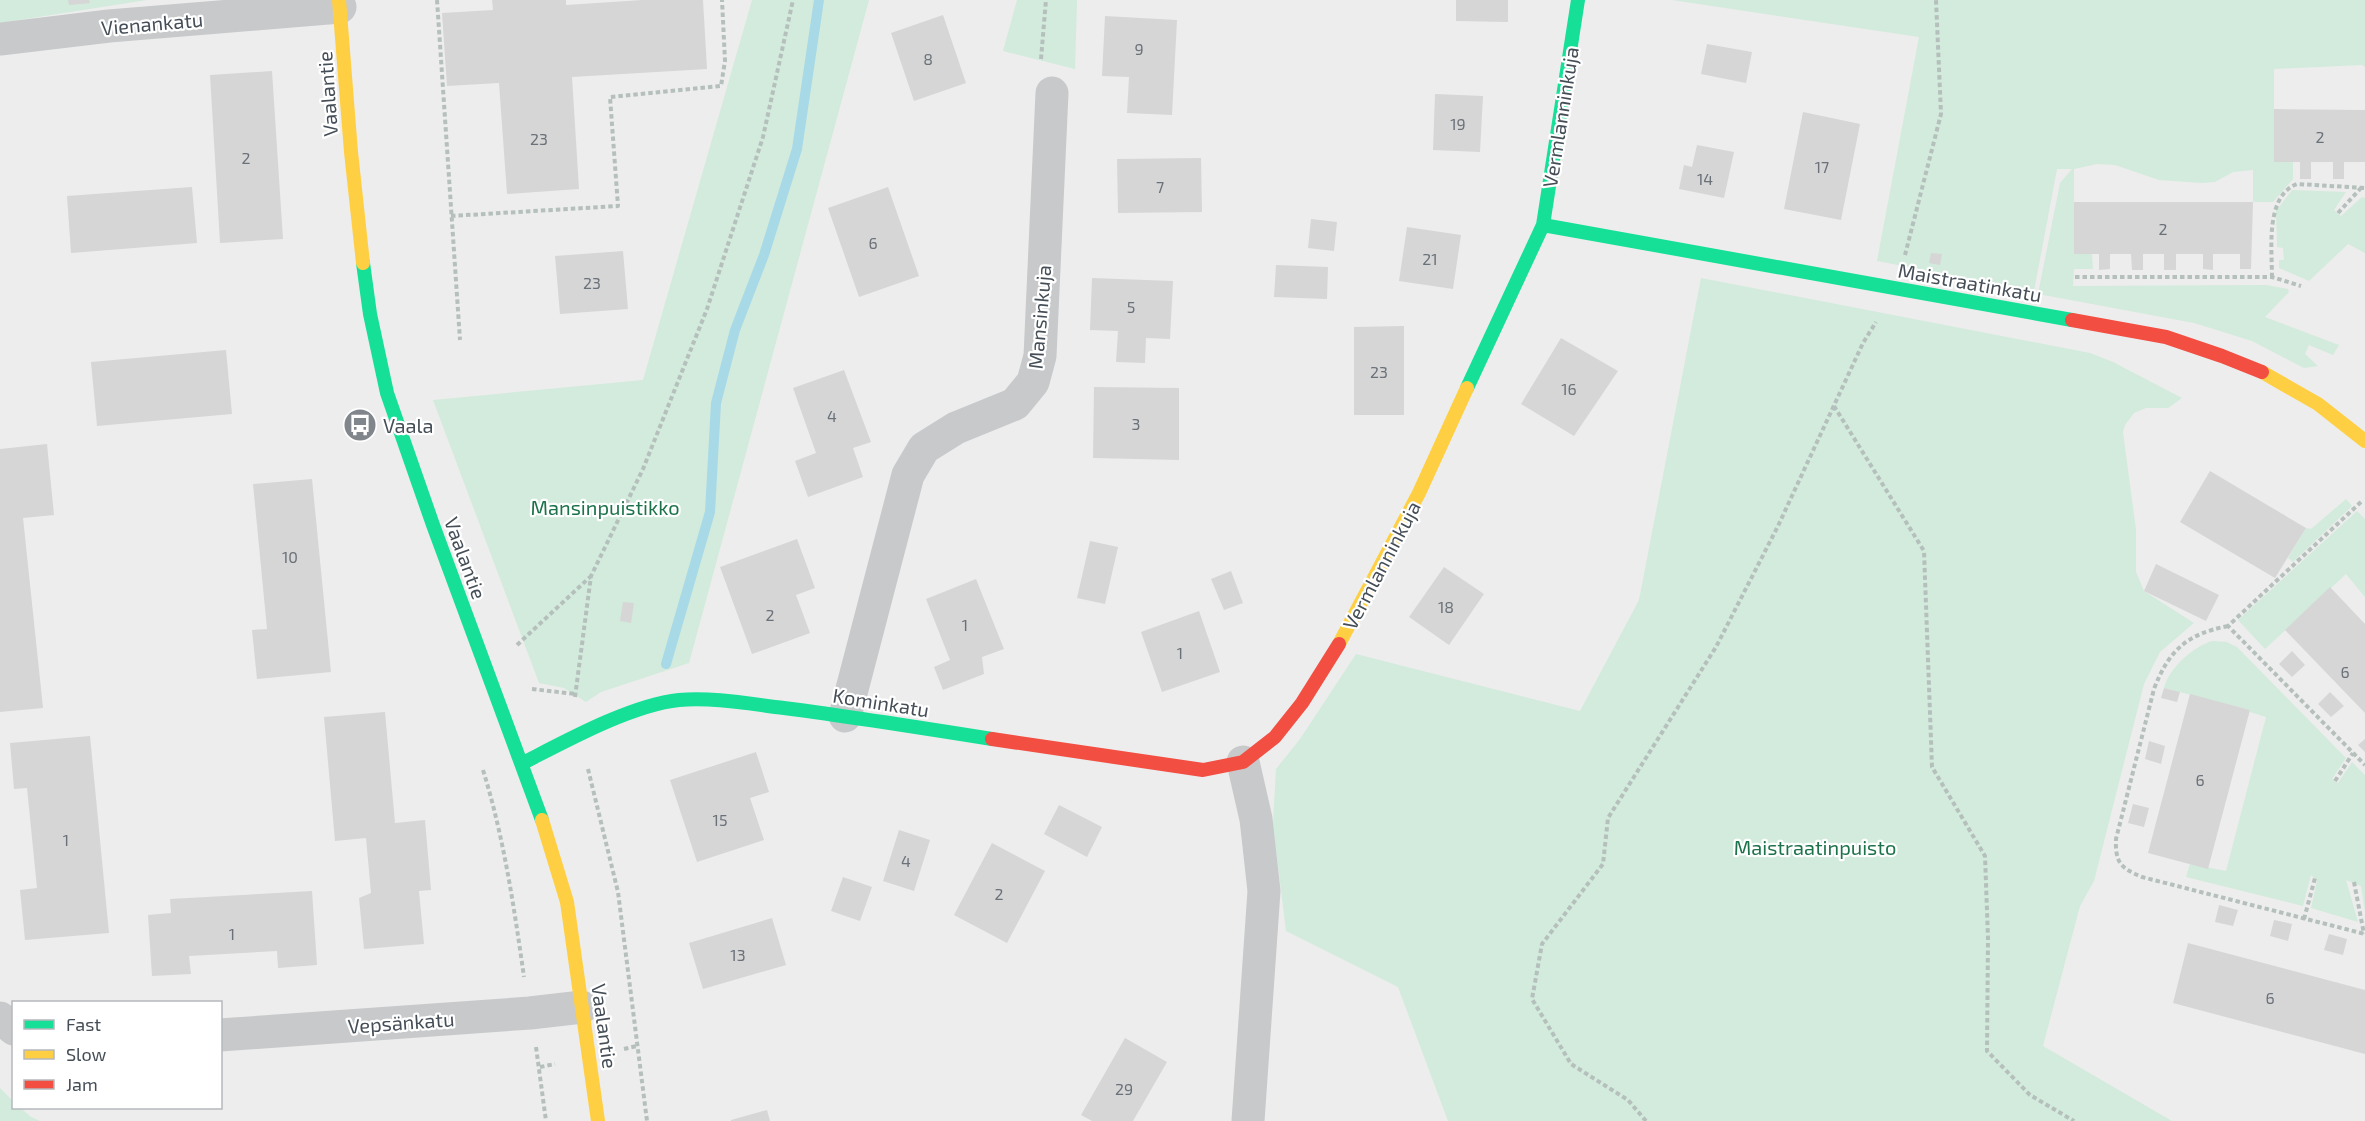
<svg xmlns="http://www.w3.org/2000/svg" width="2365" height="1121" viewBox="0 0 2365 1121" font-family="'Exo 2',sans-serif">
<rect width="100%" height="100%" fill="#ededed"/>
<!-- green -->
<path fill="#d2ebdc" d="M 0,0 L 147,0 L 0,23 Z
M 752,0 L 869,0 L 689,663 L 601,692 L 586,702 L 564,688 L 539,683 L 433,400 L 643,380 Z
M 1017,0 L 1077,0 L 1075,69 L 1003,51 Z
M 1672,0 L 2365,0 L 2365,67 L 2362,65 L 2274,69 L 2274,162 L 2293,162 L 2293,179 L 2273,202 L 2253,202 L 2253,170 L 2233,172 L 2215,182 L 2202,183 L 2159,180 L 2115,165 L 2097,164 L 2074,169 L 2074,254 L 2092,254 L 2093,269 L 2074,269 L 2073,286 L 2266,285 L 2288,289 L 2289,292 L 2265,317 L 2339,345 L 2333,355 L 2309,345 L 2305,354 L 2318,366 L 2304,368 L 2252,341 L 2194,323 L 2038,294 L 2060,183 L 2072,169 L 2057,169 L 2034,291 L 1877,261 L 1919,37 Z
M 2292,190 L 2346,192 L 2334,210 L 2341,216 L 2362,197 L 2365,198 L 2365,253 L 2348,244 L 2309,281 L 2279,268 L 2279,260 L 2284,260 L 2283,248 L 2277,247 L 2276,211 Z
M 1701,278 L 2090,353 L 2113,362 L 2182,398 L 2168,408 L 2146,408 L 2134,413 L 2125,425 L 2123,432 L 2136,530 L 2136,572 L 2144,591 L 2194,623 L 2160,652 L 2144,684 L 2094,881 L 2080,906 L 2043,1046 L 2172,1121 L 1448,1121 L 1398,987 L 1286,931 L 1273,824 L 1276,769 L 1300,739 L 1356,654 L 1580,711 L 1639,600 Z
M 2346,499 L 2352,506 L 2293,562 L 2288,558 L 2306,528 L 2311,529 Z
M 2357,511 L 2365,519 L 2365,597 L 2346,574 L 2265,649 L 2238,620 Z
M 2212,641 L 2227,642 L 2237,647 L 2346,758 L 2332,779 L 2338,783 L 2352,762 L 2365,775 L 2365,911 L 2361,886 L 2346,880 L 2358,922 L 2311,908 L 2317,881 L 2311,875 L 2303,906 L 2186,877 L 2190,864 L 2226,871 L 2266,717 L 2250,712 L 2250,710 L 2164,688 C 2169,668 2193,647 2212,641 Z
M 0,1088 L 13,1101 L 14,1108 L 21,1108 L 31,1117 L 40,1121 L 0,1121 Z"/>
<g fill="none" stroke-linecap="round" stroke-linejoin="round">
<!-- stream -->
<path stroke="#a8d9e7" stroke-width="10" d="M 666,664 L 710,512 L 716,403 L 735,330 L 764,255 L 797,149 L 819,0"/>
</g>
<!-- building -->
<path fill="#d6d6d7" d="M 68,0 L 89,0 L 90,3 L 69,5 Z
M 492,0 L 566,0 L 566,5 L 642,0 L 703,0 L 707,69 L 572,77 L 579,189 L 507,194 L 499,83 L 447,86 L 442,13 L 493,10 Z
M 1456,0 L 1508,0 L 1508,22 L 1456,21 Z
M 943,15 L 966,83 L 914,101 L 891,33 Z
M 1105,16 L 1177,20 L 1172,115 L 1127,113 L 1129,77 L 1102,76 Z
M 1707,44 L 1752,52 L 1746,83 L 1701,74 Z
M 272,71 L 283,239 L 220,243 L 210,75 Z
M 1435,94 L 1483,96 L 1480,152 L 1433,150 Z
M 2274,109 L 2365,110 L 2365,162 L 2344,162 L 2344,179 L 2333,179 L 2333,162 L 2311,162 L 2311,179 L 2300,179 L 2300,162 L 2274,162 Z
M 1803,112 L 1860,124 L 1841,220 L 1784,209 Z
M 1697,145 L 1734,152 L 1724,198 L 1679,189 L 1684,165 L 1692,167 Z
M 1201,158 L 1202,212 L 1118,213 L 1117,159 Z
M 192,187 L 197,243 L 71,253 L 67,196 Z
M 888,187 L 919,276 L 859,297 L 828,208 Z
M 2074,202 L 2253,202 L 2251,269 L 2240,269 L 2240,254 L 2213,254 L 2213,270 L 2203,269 L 2203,254 L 2176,254 L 2176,270 L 2164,270 L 2164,254 L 2143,254 L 2143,270 L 2132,270 L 2131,254 L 2110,254 L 2110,269 L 2099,270 L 2099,254 L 2074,254 Z
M 1311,219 L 1337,222 L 1334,251 L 1308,248 Z
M 1407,227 L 1461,235 L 1453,289 L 1399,281 Z
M 623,251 L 628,309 L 560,314 L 555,256 Z
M 1931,253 L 1942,254 L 1940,265 L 1929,263 Z
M 1276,265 L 1328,267 L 1327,299 L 1274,297 Z
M 1092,278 L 1173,281 L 1170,339 L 1146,338 L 1145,363 L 1116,362 L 1118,331 L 1090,330 Z
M 1404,326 L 1404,415 L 1354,415 L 1354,327 Z
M 1561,338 L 1618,371 L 1574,436 L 1521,404 Z
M 226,350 L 232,414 L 97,426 L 91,362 Z
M 844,370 L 871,442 L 853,448 L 863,477 L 808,497 L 795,461 L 816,453 L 793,388 Z
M 1094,387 L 1179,388 L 1179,460 L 1093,458 Z
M 47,444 L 54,515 L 23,518 L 43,708 L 0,712 L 0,449 Z
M 2210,471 L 2306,528 L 2275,578 L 2180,522 Z
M 312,479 L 331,672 L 257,679 L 252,630 L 267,629 L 253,484 Z
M 797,539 L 815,588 L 796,595 L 810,633 L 752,654 L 720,567 Z
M 1090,541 L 1118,547 L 1105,604 L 1077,598 Z
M 2156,564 L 2219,595 L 2206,621 L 2144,591 Z
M 1444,567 L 1484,594 L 1449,645 L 1409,617 Z
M 1231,571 L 1243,603 L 1224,610 L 1211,579 Z
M 976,579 L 1004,649 L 982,657 L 984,674 L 943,690 L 934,667 L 950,660 L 926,599 Z
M 2330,587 L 2365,624 L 2365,713 L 2285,630 Z
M 623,602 L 634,603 L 631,623 L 620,621 Z
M 1199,611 L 1220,672 L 1162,692 L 1141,632 Z
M 2292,651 L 2305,665 L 2292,677 L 2279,664 Z
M 2164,688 L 2180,692 L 2177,702 L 2161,698 Z
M 2330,692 L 2344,706 L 2331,717 L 2318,704 Z
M 2190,694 L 2250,710 L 2208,869 L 2148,853 Z
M 385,712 L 395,823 L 425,820 L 431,890 L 419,891 L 424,944 L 364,949 L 359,898 L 371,893 L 366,838 L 335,841 L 324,717 Z
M 90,736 L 109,933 L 25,940 L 20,890 L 37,888 L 27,788 L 14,789 L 10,743 Z
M 2365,739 L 2365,752 L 2358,745 Z
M 2149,741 L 2165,746 L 2161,764 L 2145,759 Z
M 756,752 L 769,792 L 750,798 L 764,840 L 697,862 L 670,780 Z
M 2133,804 L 2149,808 L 2144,827 L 2128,823 Z
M 1059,805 L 1102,827 L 1087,857 L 1044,834 Z
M 899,830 L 930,840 L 914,891 L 883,881 Z
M 992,843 L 1045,871 L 1007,943 L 954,915 Z
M 843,877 L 872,887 L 860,921 L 831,911 Z
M 312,891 L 317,965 L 278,968 L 277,951 L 189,956 L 191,974 L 152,976 L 148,915 L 171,913 L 170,899 Z
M 2219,905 L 2238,910 L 2233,926 L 2215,922 Z
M 772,918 L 786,965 L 703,989 L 689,943 Z
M 2274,920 L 2292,924 L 2288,941 L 2270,936 Z
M 2329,934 L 2347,939 L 2343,955 L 2324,950 Z
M 2188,943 L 2365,990 L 2365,1054 L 2173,1003 Z
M 1125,1038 L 1167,1062 L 1133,1121 L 1092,1121 L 1081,1115 Z
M 767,1110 L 770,1121 L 731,1121 L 731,1120 Z"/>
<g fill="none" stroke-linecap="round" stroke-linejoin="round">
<!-- path -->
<path stroke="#b5c0bd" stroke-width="4" stroke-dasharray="4.5 3" stroke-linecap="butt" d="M 437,0 L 460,340
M 1041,59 L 1046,0
M 2338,213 L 2361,188
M 451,216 L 618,206 L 610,97 L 721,86 L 725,61 L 722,0
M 1905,255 L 1941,114 L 1936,0
M 2075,277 L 2272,277 L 2301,286
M 2272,277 C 2272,249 2265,196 2297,184 L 2365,188
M 1834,406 L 1924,551 L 1932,767 L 1985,856 L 1988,938 L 1987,1051 L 2030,1095 L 2074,1121
M 2361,502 L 2228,626 L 2365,765
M 2228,626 C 2187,634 2169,650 2154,689 L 2116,839 C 2115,863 2121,868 2142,877 L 2365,934
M 517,645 L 590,577
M 532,689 L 575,694
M 575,697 L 591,576 L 643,469 L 707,309 L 763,137 L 793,0
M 588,769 L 618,892 L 647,1121
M 483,770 C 504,838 514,907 524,977
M 2335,781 L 2353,753
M 2354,882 L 2364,934
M 2304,919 L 2315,878
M 536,1047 L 546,1121
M 624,1049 L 637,1046
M 540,1067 L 555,1064
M 1646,1121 L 1628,1100 L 1571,1064 L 1532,999 L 1542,944 L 1603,864 L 1608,818 L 1716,647 L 1778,526 L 1863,343 L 1876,322"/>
<!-- street -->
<path stroke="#c7c9cb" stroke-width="33" d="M 0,39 L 109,26 L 340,7
M 845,716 L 908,475 L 924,448 L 956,428 L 1015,404 L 1033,382 L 1040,356 L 1052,93
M 1243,762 L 1256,819 L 1264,891 L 1248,1121
M 0,1018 L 14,1029
M 220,1035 L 530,1013 L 582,1007"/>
<!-- fast -->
<path stroke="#16e098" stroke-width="14" d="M 1543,225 L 2072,320
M 363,263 L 370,314 L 387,393 L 433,525 L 542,820
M 1467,388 L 1543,225 L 1578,0
M 523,763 C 566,741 631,705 679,700 C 713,697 750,704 784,708 C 853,717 923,728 992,739"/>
<!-- slow -->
<path stroke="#ffcf43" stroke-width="14" d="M 339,0 L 351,152 L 363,263
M 2262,372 L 2318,404 L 2365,441
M 1339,644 L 1419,493 L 1467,388
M 542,820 L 567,902 L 598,1121"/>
<!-- jam -->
<path stroke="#f24e42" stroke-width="14" d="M 2072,320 L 2166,337 L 2222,356 L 2262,372
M 992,739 L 1203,770 L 1243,762 L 1275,737 L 1302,703 L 1339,644"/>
</g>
<!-- icons -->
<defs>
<g id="bus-disc" transform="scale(1.725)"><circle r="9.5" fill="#80868c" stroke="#fff"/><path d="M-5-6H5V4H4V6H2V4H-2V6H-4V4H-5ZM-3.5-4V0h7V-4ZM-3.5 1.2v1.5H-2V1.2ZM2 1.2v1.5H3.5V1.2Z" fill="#fff"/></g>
</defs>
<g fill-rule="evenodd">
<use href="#bus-disc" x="360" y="425"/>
</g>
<g text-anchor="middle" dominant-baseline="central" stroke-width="4.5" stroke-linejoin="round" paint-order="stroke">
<!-- number labels -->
<g font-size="16" fill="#6a7178">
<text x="1139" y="48">9</text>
<text x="928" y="58">8</text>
<text x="1458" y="123">19</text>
<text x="2320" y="136">2</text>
<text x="539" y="138">23</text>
<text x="246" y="157">2</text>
<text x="1822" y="166">17</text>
<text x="1705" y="178">14</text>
<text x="1160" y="186">7</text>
<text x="2163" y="228">2</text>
<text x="873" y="242">6</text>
<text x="1430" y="258">21</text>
<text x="592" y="282">23</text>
<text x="1131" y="306">5</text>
<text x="1379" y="371">23</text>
<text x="1569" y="388">16</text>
<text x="832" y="415">4</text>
<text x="1136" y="423">3</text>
<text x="290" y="556">10</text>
<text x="1446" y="606">18</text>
<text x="770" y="614">2</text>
<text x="965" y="624">1</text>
<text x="1180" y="652">1</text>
<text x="2345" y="671">6</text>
<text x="2200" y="779">6</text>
<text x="720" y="819">15</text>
<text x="66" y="839">1</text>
<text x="906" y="860">4</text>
<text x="999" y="893">2</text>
<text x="232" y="933">1</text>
<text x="738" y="954">13</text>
<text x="2270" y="997">6</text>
<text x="1124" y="1088">29</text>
</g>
<!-- street labels -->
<g font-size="20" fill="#454e57" stroke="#fff">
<text transform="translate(152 23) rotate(-5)">Vienankatu</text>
<text transform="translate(327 94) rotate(-94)">Vaalantie</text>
<text transform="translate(1560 117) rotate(-81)">Vermlanninkuja</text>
<text transform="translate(1970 282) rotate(10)">Maistraatinkatu</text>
<text transform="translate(1039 317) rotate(-85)">Mansinkuja</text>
<text transform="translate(466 558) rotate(70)">Vaalantie</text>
<text transform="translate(1381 565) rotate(-62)">Vermlanninkuja</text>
<text transform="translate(881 702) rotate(9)">Kominkatu</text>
<text transform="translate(401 1022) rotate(-4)">Vepsänkatu</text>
<text transform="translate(605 1026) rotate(82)">Vaalantie</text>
</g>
<!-- poi labels -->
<g font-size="20" fill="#454e57" stroke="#fff" text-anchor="start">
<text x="383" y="425">Vaala</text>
</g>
<!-- park labels -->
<g font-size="20" fill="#1c734a" stroke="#fff">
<text x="605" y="507">Mansinpuistikko</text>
<text x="1815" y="847">Maistraatinpuisto</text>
</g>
</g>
<!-- legend -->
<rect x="12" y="1001" width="210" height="108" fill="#ffffff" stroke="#b5b8bc" stroke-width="1.5"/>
<rect x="24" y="1020" width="30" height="9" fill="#16e098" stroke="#b5b8bc" stroke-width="1.5"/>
<text x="66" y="1031" font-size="18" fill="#454e57">Fast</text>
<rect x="24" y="1050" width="30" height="9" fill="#ffcf43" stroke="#b5b8bc" stroke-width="1.5"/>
<text x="66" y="1061" font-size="18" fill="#454e57">Slow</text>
<rect x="24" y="1080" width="30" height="9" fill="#f24e42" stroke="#b5b8bc" stroke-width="1.5"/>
<text x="66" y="1091" font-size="18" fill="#454e57">Jam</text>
</svg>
